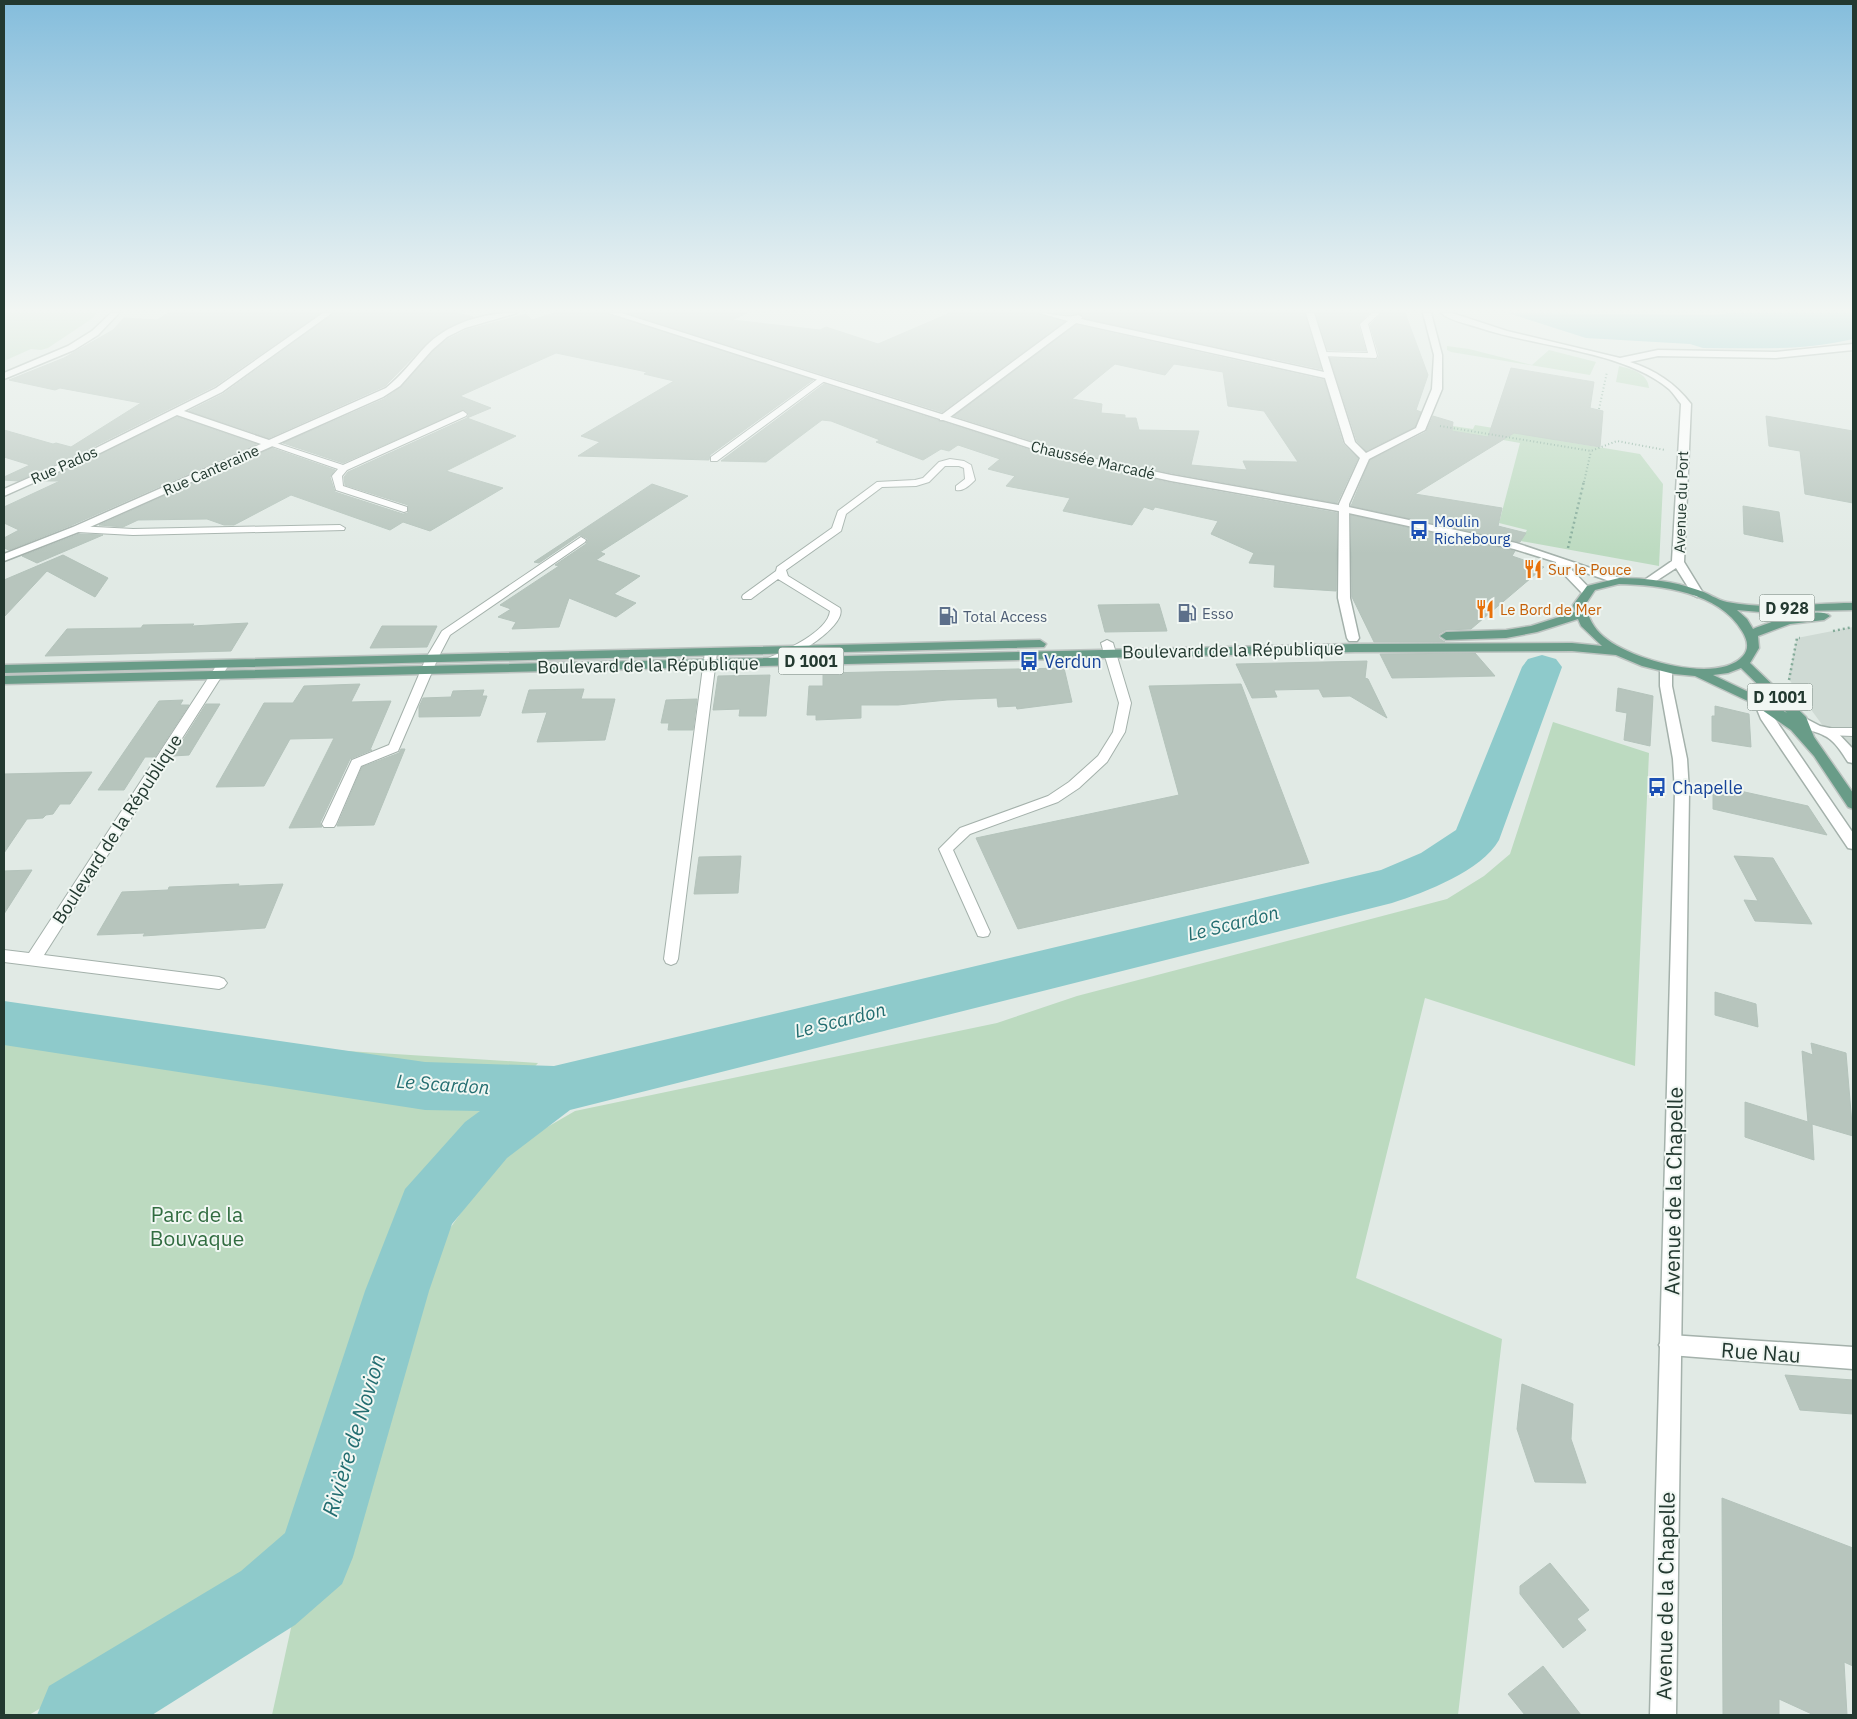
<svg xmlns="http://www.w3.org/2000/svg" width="1857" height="1719" viewBox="0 0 1857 1719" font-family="'IBM Plex Sans',sans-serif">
<rect width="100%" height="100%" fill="#e1eae5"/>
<!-- built -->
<path fill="#cfdad4" d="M 1853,627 L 1853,767 L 1788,678 L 1797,638 Z"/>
<!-- green -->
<path fill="#bcdac0" d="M 4,313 L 97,313 L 93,318 L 48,348 L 41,350 L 31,349 L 4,361 Z
M 1447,346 L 1469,349 L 1532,365 L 1549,350 L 1596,362 L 1590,375 L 1451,352 L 1447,350 Z
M 1619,366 C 1631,369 1648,373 1649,388 L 1616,382 Z
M 1475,425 L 1556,438 L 1556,440 L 1640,454 L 1663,484 L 1659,566 L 1521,541 L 1527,530 L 1499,523 L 1520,443 L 1441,429 L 1453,426 L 1473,429 Z
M 1553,722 L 1649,753 L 1635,1066 L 1425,998 L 1356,1278 L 1502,1339 L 1458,1715 L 272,1715 L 296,1605 L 370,1486 L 436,1248 L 504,1152 L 575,1111 L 997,1023 L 1077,996 L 1447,899 L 1484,876 L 1510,854 Z
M 4,1005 L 315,1049 L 538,1063 L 410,1206 L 273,1570 L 29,1715 L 4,1715 Z"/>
<!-- water -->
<path fill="#8ecacb" d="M 1508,313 L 1714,315 L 1732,313 L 1853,313 L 1853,339 C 1804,351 1753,348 1703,348 L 1690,344 L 1586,338 Z"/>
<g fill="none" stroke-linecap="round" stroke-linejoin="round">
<!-- river -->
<path fill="#8ecacb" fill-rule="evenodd" d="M 1542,655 L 1556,659 L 1562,667 L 1499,840 C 1481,871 1426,892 1392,903 L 570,1110 L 507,1158 L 452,1224 L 429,1291 L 353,1557 L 342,1584 L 295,1625 L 152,1715 L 37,1715 L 49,1686 L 241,1571 L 285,1533 L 365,1291 L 405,1189 L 465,1122 L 480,1111 L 425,1110 L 4,1045 L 4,1001 L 425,1062 L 554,1066 L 1381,870 L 1421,853 L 1456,830 L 1522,667 L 1528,659 Z"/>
</g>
<!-- building -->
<path fill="#b7c5bd" stroke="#b4c3bb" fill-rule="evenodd" d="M 168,313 L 320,313 L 215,386 L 93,447 L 18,481 L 4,480 L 4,477 L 30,465 L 4,457 L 4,430 L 53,444 L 56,443 L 71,447 L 141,403 L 60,388 L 55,390 L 9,380 L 64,358 L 113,330 L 124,318 L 157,320 Z
M 334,313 L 457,313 L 473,317 L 455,324 L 434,336 L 385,386 L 269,438 L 189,411 L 223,394 Z
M 554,313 L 607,313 L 813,380 L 710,455 L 709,460 L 578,456 L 600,442 L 581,436 L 674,381 L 644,374 L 647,372 L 556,353 L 460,396 L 491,408 L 467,418 L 516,436 L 446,471 L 503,488 L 430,531 L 403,522 L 390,530 L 291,495 L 234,525 L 224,525 L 207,519 L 138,520 L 123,527 L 99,525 L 272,448 L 335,470 L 330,477 L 335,492 L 403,514 L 408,513 L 408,505 L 345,485 L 344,477 L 348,472 L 467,418 L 469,414 L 464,410 L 343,463 L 283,443 L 384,399 L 401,387 L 433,351 L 448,339 L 466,330 L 526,314 L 532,320 Z
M 627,313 L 747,313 L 732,320 L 820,330 L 826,327 L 878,344 L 950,313 L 1037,313 L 1064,322 L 942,412 Z
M 1054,313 L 1304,313 L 1321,369 L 1084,318 L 1079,313 Z
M 1316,313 L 1369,313 L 1358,324 L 1366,351 L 1328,350 Z
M 1382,313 L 1405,313 L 1428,375 L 1416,410 L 1421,412 L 1415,427 L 1366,451 L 1357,441 L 1330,358 L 1378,359 L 1379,355 L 1370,325 Z
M 1076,325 L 1324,380 L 1343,444 L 1358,458 L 1337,503 L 1171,473 L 1058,449 L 954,416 ZM 1115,364 L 1165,375 L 1174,364 L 1223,372 L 1228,406 L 1264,411 L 1298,462 L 1243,461 L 1247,470 L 1191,465 L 1199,431 L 1139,430 L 1136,418 L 1125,418 L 1125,415 L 1101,413 L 1102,404 L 1072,399 Z
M 1511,368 L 1594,382 L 1590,408 L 1603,411 L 1600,447 L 1514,433 L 1415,494 L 1502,508 L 1498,526 L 1526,533 L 1520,542 L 1351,506 L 1370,460 L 1426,432 L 1433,416 L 1453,422 L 1452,431 L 1488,437 Z
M 824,384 L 1052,457 L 1171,483 L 1337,513 L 1336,591 L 1274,587 L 1275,565 L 1249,563 L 1254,553 L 1211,534 L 1218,521 L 1155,507 L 1153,510 L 1144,507 L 1132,525 L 1063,511 L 1070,498 L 1006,486 L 1015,476 L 988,469 L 1000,459 L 958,445 L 949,451 L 941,449 L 923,460 L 876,442 L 880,440 L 831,421 L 822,420 L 766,462 L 721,461 Z
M 1766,416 L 1853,431 L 1853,503 L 1805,494 L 1800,451 L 1769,446 Z
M 177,417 L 256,444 L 72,525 L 9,550 L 4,548 L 4,538 L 19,530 L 4,523 L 4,507 L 60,481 L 42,481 Z
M 652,484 L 688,496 L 600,552 L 605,554 L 596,560 L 640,576 L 614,594 L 636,603 L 616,617 L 569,598 L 559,627 L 512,629 L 516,622 L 498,617 L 511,609 L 500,605 L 559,566 L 555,565 L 586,544 L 588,539 L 580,535 L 539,563 L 534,562 Z
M 1743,506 L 1779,512 L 1783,542 L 1744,534 Z
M 1351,515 L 1514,551 L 1515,551 L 1512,556 L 1544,567 L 1471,629 L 1446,630 L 1439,634 L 1439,638 L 1445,642 L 1374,642 L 1352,597 Z
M 79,534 L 103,535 L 37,563 L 22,556 Z
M 63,555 L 108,578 L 95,597 L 47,571 L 4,617 L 4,580 Z
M 1159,604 L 1167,631 L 1105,632 L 1098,605 Z
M 248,623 L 231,651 L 45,656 L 67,629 L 141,628 L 143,625 L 194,624 L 192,626 Z
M 382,626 L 437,626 L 427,647 L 370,648 Z
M 1475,653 L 1495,676 L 1392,678 L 1380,654 Z
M 1367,661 L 1365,678 L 1368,679 L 1387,718 L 1350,696 L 1323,697 L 1319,689 L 1274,690 L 1277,697 L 1252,698 L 1236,664 Z
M 1064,668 L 1072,702 L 1017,709 L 1016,706 L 998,707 L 997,698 L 947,700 L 898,705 L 861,705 L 861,718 L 816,720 L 816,715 L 807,715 L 809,686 L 823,686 L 823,673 Z
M 770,675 L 766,716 L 739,716 L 740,709 L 713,710 L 718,676 Z
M 360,684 L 351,702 L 391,701 L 370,750 L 372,750 L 350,759 L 320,823 L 322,827 L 289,828 L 334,738 L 290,739 L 264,786 L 216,787 L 264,703 L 293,703 L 304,686 Z
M 1241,684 L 1309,863 L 1018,929 L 976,838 L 1179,795 L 1149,686 Z
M 1618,688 L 1653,696 L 1650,746 L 1624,740 L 1627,713 L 1616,711 Z
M 584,689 L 581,699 L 615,699 L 605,740 L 537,742 L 547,712 L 522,713 L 529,690 Z
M 484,690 L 482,696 L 487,696 L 480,716 L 419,717 L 419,707 L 423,698 L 451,697 L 453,691 Z
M 697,699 L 693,730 L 668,730 L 669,723 L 661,723 L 666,700 Z
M 183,700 L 180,705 L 189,705 L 155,757 L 145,757 L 124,790 L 98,790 L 159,701 Z
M 206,704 L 220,704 L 189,755 L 173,756 Z
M 1715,706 L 1749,714 L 1751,747 L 1712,741 L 1712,716 L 1715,716 Z
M 401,749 L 405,749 L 374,825 L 337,826 L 362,767 L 399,753 Z
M 92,772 L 70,804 L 60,804 L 53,814 L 46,815 L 43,818 L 27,819 L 4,853 L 4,774 Z
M 1713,785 L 1808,806 L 1827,835 L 1713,809 Z
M 741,856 L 738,893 L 694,894 L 699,857 Z
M 1734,856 L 1773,858 L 1812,924 L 1755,921 L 1744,900 L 1758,901 Z
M 32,870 L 4,914 L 4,871 Z
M 239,884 L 238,886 L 283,884 L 265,928 L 143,936 L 145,933 L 97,935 L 122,892 L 168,890 L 169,887 Z
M 1715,992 L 1756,1004 L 1758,1027 L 1715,1015 Z
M 1811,1043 L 1846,1053 L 1853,1136 L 1812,1124 L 1814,1160 L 1745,1137 L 1745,1102 L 1808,1122 L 1802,1051 L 1813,1055 Z
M 1785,1375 L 1853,1380 L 1853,1414 L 1800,1410 Z
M 1522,1384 L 1573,1404 L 1571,1439 L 1586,1483 L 1535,1482 L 1517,1429 Z
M 1722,1498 L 1853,1548 L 1853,1666 L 1844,1662 L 1847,1715 L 1814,1715 L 1779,1699 L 1779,1715 L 1723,1715 Z
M 1550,1563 L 1589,1610 L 1577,1619 L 1586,1630 L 1563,1648 L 1520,1594 L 1520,1586 Z
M 1543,1666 L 1581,1715 L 1525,1715 L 1508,1694 Z"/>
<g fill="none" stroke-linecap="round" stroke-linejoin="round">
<!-- service casing -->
<g stroke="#a4b1ab" stroke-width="2">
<path id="service" d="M 1372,313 L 1380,313 L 1368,324 L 1377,356 L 1376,358 L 1320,356 L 1319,354 L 1323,352 L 1368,353 L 1360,324 Z
M 819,378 L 826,380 L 717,461 L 711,461 L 711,457 Z
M 463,411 L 467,414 L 466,416 L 347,470 L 342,476 L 343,486 L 407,507 L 407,511 L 404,512 L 336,490 L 332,476 L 338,469 L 266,444 L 267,442 L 273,442 L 343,465 Z
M 950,459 L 964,461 L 971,465 L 975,480 C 970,485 963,492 956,490 L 956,486 L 965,479 L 964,468 L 959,466 L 945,466 L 929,482 L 916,486 L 882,487 L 846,514 L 841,531 L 786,570 L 788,576 L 840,608 C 848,627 782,667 766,663 L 764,661 L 766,659 C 784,651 828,632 830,611 L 778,579 L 751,599 L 743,599 L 742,597 L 743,595 L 776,571 L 777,567 L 832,528 L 838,511 L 877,482 L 915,480 L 923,478 L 939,462 Z
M 340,525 L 345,528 L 344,530 L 133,535 L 77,532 L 72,529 L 77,526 L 133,529 Z
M 581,537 L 586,540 L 585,542 L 450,635 L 438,658 L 398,751 L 361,766 L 336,824 L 334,827 L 324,827 L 322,824 L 352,760 L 389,745 L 426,658 L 442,631 Z
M 1107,640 L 1113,643 L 1131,703 L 1125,732 L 1107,762 L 1079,788 L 1058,802 L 970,834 L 953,850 L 990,932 L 988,936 L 983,937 L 978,936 L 939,849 L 960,828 L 1048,796 L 1069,782 L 1098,756 L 1113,732 L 1119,703 L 1101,643 Z
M 711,649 L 717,652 L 678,959 L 676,963 L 671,965 L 666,963 L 664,959 L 705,652 Z
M 224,660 L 230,663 L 44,955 L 219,977 L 224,979 L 227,983 L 224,987 L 219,989 L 4,962 L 4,950 L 29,953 L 218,663 Z
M 1829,728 L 1853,728 L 1853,736 L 1825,735 L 1823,732 Z"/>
</g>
<!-- minor casing -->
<g stroke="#a4b1ab" stroke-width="3">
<path id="minor" d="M 111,313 L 119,313 L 98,335 L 74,350 L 4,379 L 4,373 L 68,346 L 92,331 Z
M 323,313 L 332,313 L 222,392 L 184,411 L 269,440 L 386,388 C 401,376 412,361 426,346 C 448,323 486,312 517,313 L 465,328 L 447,337 L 432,350 L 400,386 L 383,397 L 81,531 L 4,561 L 4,554 L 73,527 L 261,444 L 177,415 L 100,453 L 4,496 L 4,489 L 94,449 L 216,388 Z
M 1039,313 C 1051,313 1067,319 1078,315 L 1082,317 L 1081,319 L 1324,372 L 1306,313 L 1314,313 L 1355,442 L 1366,453 L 1416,428 L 1432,389 L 1434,355 L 1423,313 L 1431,313 L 1442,355 L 1442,389 L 1425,430 L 1369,459 L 1349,504 L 1350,598 L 1359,638 L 1357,641 L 1349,641 L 1347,638 L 1338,598 L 1339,504 L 1360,458 L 1345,443 L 1325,378 L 1076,323 L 946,420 L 940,420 L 940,416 L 1068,321 Z
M 1441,313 L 1452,313 L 1507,331 L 1620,358 L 1658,350 L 1776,352 L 1853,344 L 1853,350 L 1776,358 L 1658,356 L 1630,362 C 1655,370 1675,383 1691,404 L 1684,562 L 1703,593 L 1697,597 L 1693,595 L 1676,568 L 1653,583 L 1649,584 L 1643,581 L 1672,561 L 1681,404 C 1677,399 1674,394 1669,389 C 1624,351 1536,347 1480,328 C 1468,324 1450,321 1441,313 Z
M 1761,698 L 1766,699 L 1775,719 L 1853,833 L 1853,849 L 1848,848 L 1761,719 L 1754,702 Z
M 1801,716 L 1820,726 L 1834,729 L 1853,749 L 1853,763 L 1848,762 C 1842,753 1834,739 1823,735 C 1813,730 1802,730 1794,720 Z
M 1670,1335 L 1853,1347 L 1853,1369 L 1670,1355 L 1663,1352 L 1659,1345 L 1663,1338 Z"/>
</g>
<!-- tertiary casing -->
<g stroke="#a4b1ab" stroke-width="3">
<path id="tertiary" d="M 609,313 L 621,313 L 1058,451 L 1171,475 L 1344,506 L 1516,543 L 1623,579 L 1625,581 L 1619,584 L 1615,583 L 1569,567 L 1593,592 L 1587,595 L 1583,594 L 1556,566 L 1556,562 L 1514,549 L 1344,512 L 1171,481 L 1052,455 Z
M 1666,665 L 1672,669 L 1672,686 L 1687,759 L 1689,792 L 1676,1715 L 1650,1715 L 1675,792 L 1673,759 L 1660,686 L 1660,669 Z"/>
</g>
<!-- primary casing -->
<g stroke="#bdc4c1" stroke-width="3">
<path id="primary" d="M 1619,578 C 1646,578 1673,581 1698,590 C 1708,593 1717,600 1727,602 C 1766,610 1813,603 1853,603 L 1853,610 L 1760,612 L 1737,610 L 1747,619 L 1753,629 C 1767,623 1819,605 1830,616 L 1824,620 L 1790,624 L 1758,636 L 1759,648 L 1750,663 L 1806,717 L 1814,737 L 1853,793 L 1853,809 L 1848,807 L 1814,756 L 1791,730 L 1752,703 L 1695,676 L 1674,674 L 1642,666 L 1616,655 L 1572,651 L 1355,652 L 4,684 L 4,676 L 1355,644 L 1572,643 L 1602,646 L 1581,626 L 1578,619 L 1537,632 L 1506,638 L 1446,640 L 1440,636 L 1446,632 L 1506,630 L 1531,626 L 1575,612 L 1573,605 L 1587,586 ZM 1619,584 C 1661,585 1719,592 1742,631 C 1747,639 1750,648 1743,656 C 1718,685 1629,659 1604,637 C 1593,628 1589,618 1585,605 L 1595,590 ZM 1741,668 L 1787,713 L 1761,698 L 1713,675 L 1728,673 Z
M 1040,640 L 1046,644 L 1044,647 L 4,673 L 4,665 Z"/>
</g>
<!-- path-far1 -->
<path stroke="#84ab99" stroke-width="2" stroke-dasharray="1 2.5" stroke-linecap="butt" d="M 1599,409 L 1607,372
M 1440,426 L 1591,451 L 1617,441 L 1665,450
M 1584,482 L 1591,451"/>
<!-- path -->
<path stroke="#84ab99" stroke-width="2.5" stroke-dasharray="2 3" stroke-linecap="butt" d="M 1568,548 L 1584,481
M 1833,631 L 1853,627
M 1789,680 L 1797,638 L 1800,638"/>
<!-- service -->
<use href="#service" fill="#fff" fill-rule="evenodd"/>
<!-- minor -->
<use href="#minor" fill="#fff" fill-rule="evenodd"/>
<!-- tertiary -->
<use href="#tertiary" fill="#fff" fill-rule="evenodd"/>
<!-- primary -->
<use href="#primary" fill="#699c88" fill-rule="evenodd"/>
</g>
<!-- sky -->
<linearGradient id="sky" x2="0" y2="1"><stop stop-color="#84bddc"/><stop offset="0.56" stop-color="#f2f6f3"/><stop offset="1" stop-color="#f2f6f3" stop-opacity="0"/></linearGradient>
<rect width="1857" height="554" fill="url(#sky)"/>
<!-- icons -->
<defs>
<g id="bus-bare" transform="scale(1.5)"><path d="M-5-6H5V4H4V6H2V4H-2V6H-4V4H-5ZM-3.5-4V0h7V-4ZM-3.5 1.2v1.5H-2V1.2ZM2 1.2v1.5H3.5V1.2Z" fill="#1a4fb4" stroke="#f1f7f3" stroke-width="2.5" paint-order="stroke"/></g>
<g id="restaurant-bare" transform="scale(1.5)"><path d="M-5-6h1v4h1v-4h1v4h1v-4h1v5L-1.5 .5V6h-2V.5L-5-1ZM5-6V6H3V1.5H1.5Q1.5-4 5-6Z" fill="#e8710a" stroke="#f1f7f3" stroke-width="2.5" paint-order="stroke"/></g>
<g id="fuel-bare" transform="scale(1.5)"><path d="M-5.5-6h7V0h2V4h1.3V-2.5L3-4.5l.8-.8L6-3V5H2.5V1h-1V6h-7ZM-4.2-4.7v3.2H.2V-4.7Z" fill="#5c6f8a" stroke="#f1f7f3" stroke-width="2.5" paint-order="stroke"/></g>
</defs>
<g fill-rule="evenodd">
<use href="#bus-bare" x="1419" y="530"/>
<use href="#restaurant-bare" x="1533" y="569"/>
<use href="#restaurant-bare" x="1485" y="609"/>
<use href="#fuel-bare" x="1187" y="613"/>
<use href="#fuel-bare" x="948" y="616"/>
<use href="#bus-bare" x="1029" y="661"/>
<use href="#bus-bare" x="1657" y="787"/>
</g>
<g text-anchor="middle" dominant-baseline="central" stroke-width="4" stroke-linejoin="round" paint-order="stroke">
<!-- far-street labels -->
<g font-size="15" fill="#233930" stroke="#f1f7f3">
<text transform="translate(1093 460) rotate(13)">Chaussée Marcadé</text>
<text transform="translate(64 465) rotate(-24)">Rue Pados</text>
<text transform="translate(211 470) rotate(-24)">Rue Canteraine</text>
<text transform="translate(1681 502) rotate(-88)">Avenue du Port</text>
</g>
<!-- far-transit labels -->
<g font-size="15" fill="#164399" stroke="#f1f7f3" text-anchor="start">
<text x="1434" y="521">Moulin<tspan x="1434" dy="17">Richebourg</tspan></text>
</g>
<!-- far-food labels -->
<g font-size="15" fill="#c56008" stroke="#f1f7f3" text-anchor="start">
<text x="1548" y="569">Sur le Pouce</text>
<text x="1500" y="609">Le Bord de Mer</text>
</g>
<!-- far-service labels -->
<g font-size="15" fill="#4e5e75" stroke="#f1f7f3" text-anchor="start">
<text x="1202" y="613">Esso</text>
<text x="963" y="616">Total Access</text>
</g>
<!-- shield labels -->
<g fill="#f1f7f3" stroke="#61726a" stroke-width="1">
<rect x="1759.5" y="594.5" width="55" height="27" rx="4"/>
<rect x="778.5" y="647.5" width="65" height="27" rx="4"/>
<rect x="1747.5" y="683.5" width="65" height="27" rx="4"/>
</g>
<g font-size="16" font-weight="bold" fill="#233930">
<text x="1787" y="608">D 928</text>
<text x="811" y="661">D 1001</text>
<text x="1780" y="697">D 1001</text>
</g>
<!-- street labels -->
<g font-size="18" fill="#233930" stroke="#f1f7f3">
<text transform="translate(1233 650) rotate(-1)">Boulevard de la République</text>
<text transform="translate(648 665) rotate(-1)">Boulevard de la République</text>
<text transform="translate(117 829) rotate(-57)">Boulevard de la République</text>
</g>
<!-- transit labels -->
<g font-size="18" fill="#164399" stroke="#f1f7f3" text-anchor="start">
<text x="1044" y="661">Verdun</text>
<text x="1672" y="787">Chapelle</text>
</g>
<!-- water labels -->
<g font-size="19" font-style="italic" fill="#236d70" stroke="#f1f7f3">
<text transform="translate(1233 923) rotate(-14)">Le Scardon</text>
<text transform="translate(840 1020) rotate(-14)">Le Scardon</text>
<text transform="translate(443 1084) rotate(4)">Le Scardon</text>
</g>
<!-- near-street labels -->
<g font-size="21" fill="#233930" stroke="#f1f7f3">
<text transform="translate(1673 1191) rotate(-89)">Avenue de la Chapelle</text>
<text transform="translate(1761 1352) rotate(4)">Rue Nau</text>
<text transform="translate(1665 1596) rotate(-89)">Avenue de la Chapelle</text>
</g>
<!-- near-park labels -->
<g font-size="21" fill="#316c40" stroke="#f1f7f3">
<text x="197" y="1214">Parc de la<tspan x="197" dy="24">Bouvaque</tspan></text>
</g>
<!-- near-water labels -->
<g font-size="22" font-style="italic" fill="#236d70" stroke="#f1f7f3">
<text transform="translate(353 1435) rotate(-73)">Rivière de Novion</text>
</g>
</g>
<!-- border -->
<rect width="1857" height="1719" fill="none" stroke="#233930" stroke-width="10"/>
</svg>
